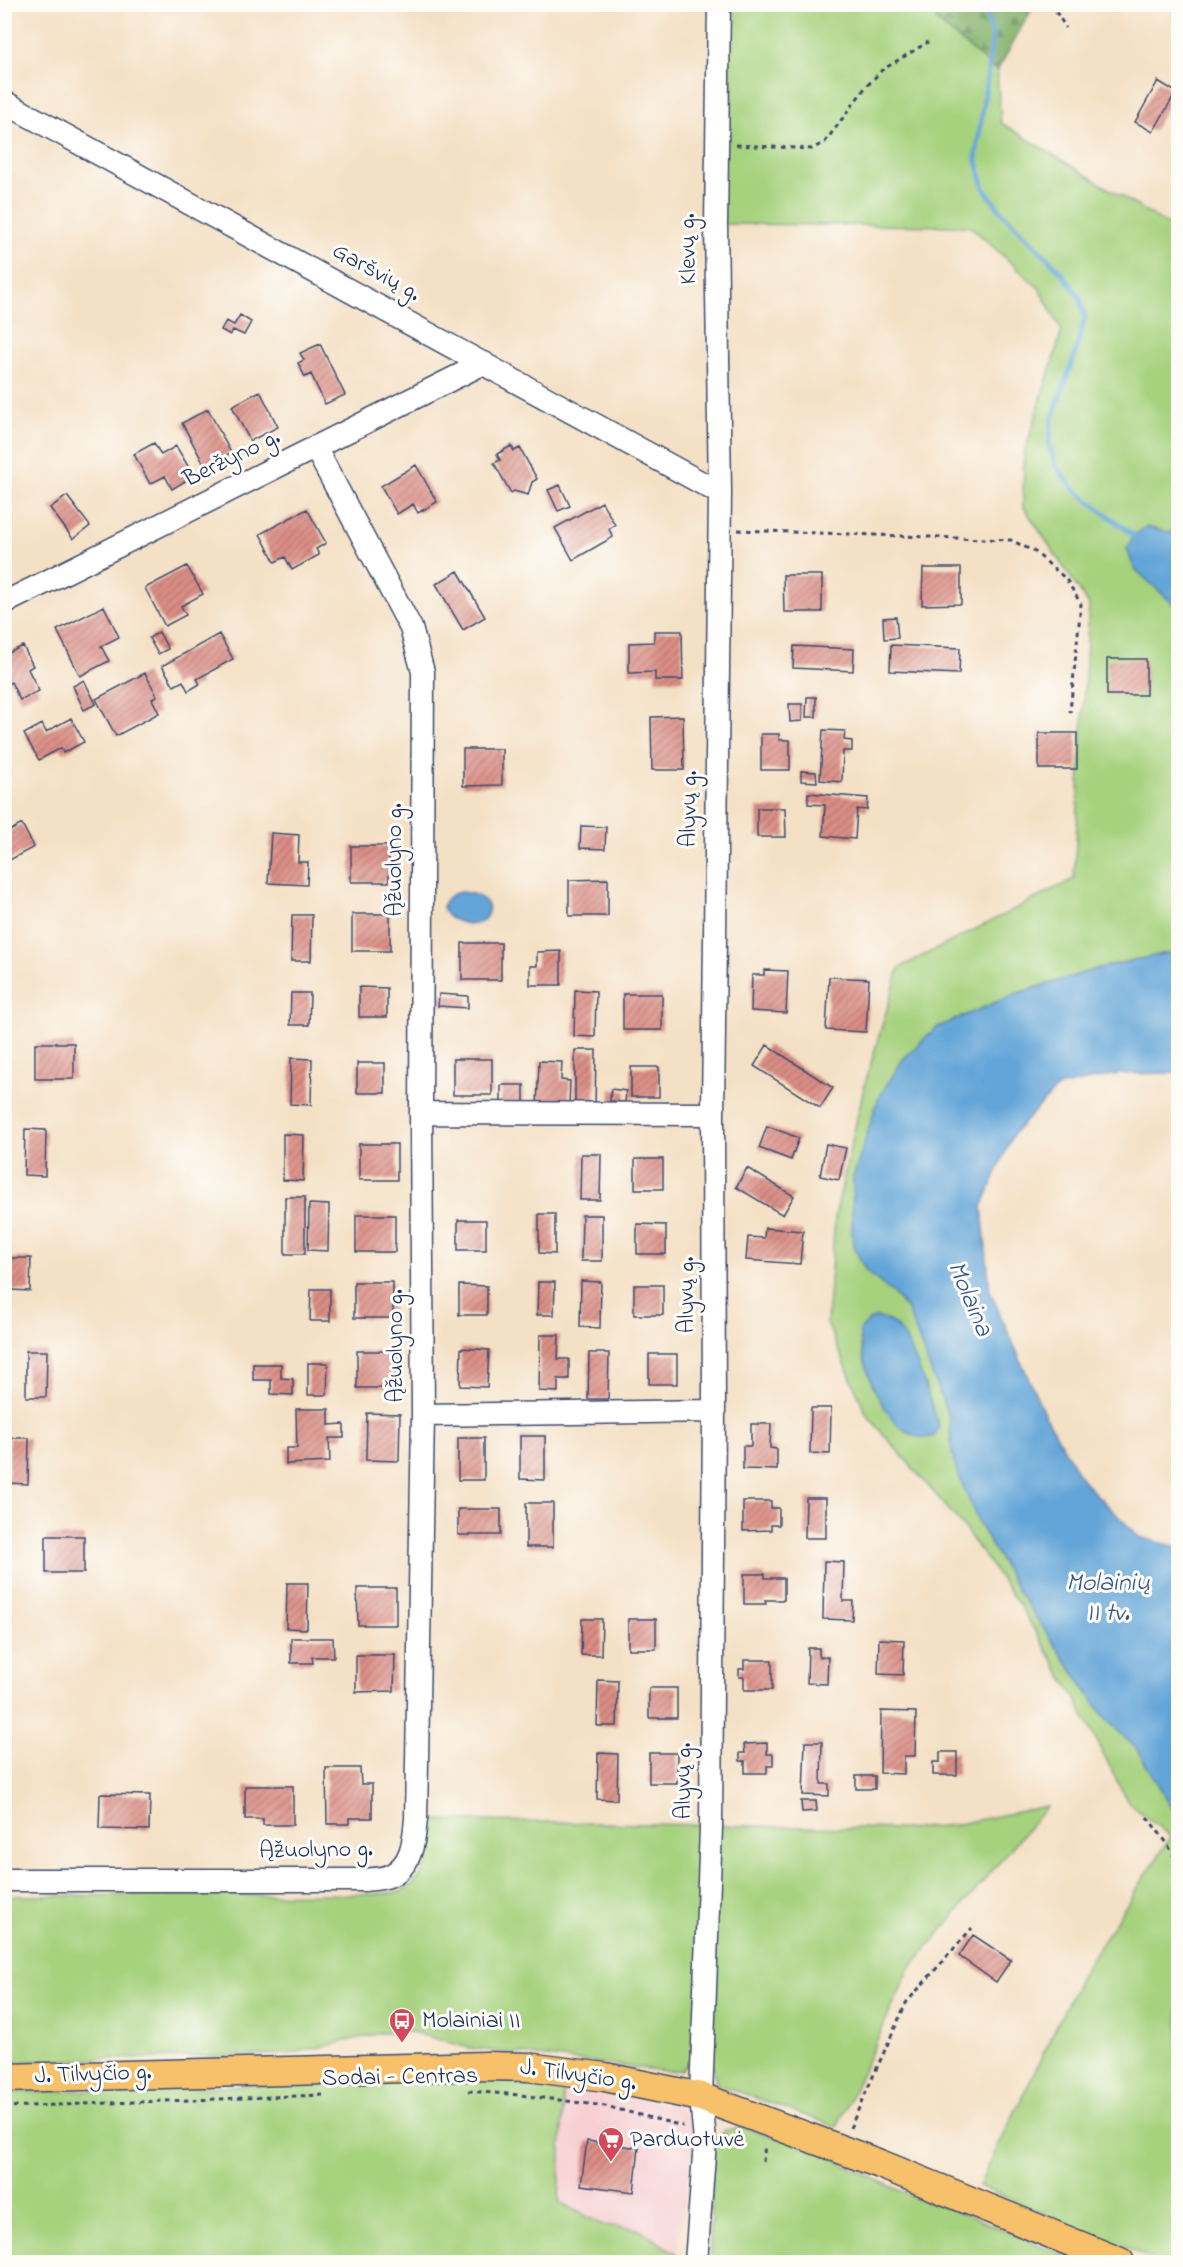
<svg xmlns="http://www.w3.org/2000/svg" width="1183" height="2267" viewBox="0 0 1183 2267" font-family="'Indie Flower',sans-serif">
<defs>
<pattern id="forest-firs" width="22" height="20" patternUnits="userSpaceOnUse" patternTransform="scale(1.5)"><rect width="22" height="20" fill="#84b36c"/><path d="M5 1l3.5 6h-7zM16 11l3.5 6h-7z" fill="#6b925c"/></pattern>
<pattern id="building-hatch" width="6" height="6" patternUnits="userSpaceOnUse" patternTransform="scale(1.5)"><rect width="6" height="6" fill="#db8e85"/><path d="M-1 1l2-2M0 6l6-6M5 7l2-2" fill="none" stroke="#b17470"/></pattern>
</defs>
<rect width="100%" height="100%" fill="#fdfcf7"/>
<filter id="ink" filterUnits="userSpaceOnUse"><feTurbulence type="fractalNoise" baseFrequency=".0167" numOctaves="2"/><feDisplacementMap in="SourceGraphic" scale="12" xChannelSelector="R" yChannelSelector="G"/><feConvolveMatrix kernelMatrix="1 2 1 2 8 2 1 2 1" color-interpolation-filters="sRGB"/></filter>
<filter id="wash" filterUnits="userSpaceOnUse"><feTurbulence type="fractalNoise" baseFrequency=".008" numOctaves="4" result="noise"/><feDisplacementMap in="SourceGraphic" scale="24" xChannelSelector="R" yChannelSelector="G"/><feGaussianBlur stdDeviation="1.35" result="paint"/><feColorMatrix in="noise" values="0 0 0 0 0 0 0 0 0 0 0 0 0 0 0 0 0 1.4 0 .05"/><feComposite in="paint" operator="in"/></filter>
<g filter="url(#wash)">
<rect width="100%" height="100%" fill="#f4e0c5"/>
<!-- built -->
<path fill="#f7cfd2" d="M 564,2082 L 676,2106 L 687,2115 L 693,2124 L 695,2135 L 677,2254 L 638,2229 L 603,2225 L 559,2202 Z"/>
<!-- grass -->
<path fill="#a6d17d" stroke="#60806e" stroke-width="1.5" d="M 942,4 L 936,20 L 997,71 L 1001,123 L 1178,231 L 1178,534 L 1171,531 L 1134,568 L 1178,608 L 1178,952 L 1163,954 L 1103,967 L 1015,994 L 936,1028 L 903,1059 L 853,1178 L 852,1230 L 854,1247 L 866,1271 L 894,1294 L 908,1311 L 949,1418 L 952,1453 L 979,1524 L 1018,1591 L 1106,1719 L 1136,1748 L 1178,1817 L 1178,2262 L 1159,2262 L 979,2186 L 1083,1971 L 1171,1837 L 1128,1802 L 1073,1694 L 1022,1609 L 962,1525 L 867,1415 L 827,1323 L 835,1217 L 864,1087 L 899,968 L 1074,879 L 1089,605 L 1023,506 L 1024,454 L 1062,331 L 1039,288 L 970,226 L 716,224 L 719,5 Z
M 1047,1806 L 910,1968 L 837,2127 L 717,2084 L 711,2060 L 696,2041 L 691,2060 L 682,2070 L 665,2071 L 469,2048 L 412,2032 L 381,2033 L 289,2054 L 5,2062 L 4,1896 L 374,1894 C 383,1893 395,1894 403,1890 C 432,1877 430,1847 432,1820 L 908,1829 L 953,1825 Z
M 458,2079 L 564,2082 L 559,2202 L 603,2225 L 638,2229 L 677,2254 L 676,2262 L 5,2262 L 4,2093 Z
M 746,2128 L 814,2150 L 909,2195 L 965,2214 L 1082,2262 L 710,2262 L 711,2148 L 725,2130 Z"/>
<!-- forest -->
<path fill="url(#forest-firs)" stroke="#507165" stroke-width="1.5" d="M 942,5 L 942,4 L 1034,5 L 997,71 L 936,20 Z"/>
<!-- water -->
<path fill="#64a5d8" stroke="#406a9b" stroke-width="1.5" d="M 1146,527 L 1178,534 L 1178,608 L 1134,568 L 1127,549 L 1133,536 Z
M 460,892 C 473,892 499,901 484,919 C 477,929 452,922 446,914 C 437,902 451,894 460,892 Z
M 1178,952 L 1178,1073 L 1118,1074 L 1058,1087 L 1013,1134 L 982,1207 L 990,1291 L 1044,1413 L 1082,1480 L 1139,1537 L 1178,1547 L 1178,1817 L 1136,1748 L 1106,1719 L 1018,1591 L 979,1524 L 956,1469 L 952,1453 L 949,1418 L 908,1311 L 894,1294 L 866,1271 L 854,1247 L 852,1230 L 853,1178 L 878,1099 L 903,1059 L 936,1028 L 1015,994 L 1103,967 L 1163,954 Z
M 876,1317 C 884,1319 892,1321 897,1327 C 913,1342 931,1404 939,1426 L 935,1436 C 892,1451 858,1363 860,1330 L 869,1321 Z"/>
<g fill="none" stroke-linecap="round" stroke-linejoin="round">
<!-- stream -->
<path stroke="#64a5d8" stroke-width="5" d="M 983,4 L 993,35 L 976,157 L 984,188 L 1000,210 L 1062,273 L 1080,298 L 1085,318 L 1073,360 L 1052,419 L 1049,444 L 1056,466 L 1074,489 L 1138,539"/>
</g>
<g id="blocks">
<!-- building -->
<path fill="url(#building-hatch)" d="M 1158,81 L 1176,92 L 1153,132 L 1135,122 Z
M 240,315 L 251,322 L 244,335 L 233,330 L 230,335 L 221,330 L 226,321 L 234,325 Z
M 320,344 L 345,395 L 325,404 L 311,374 L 305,377 L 298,363 L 304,360 L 300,353 Z
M 260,391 L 278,427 L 250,441 L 232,406 Z
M 208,409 L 231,453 L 205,466 L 182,423 Z
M 154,443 L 161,455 L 176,446 L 194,476 L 172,489 L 165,476 L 150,484 L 134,454 Z
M 511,446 L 514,451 L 520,448 L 537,479 L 532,482 L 528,495 L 514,491 L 511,493 L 494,463 L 500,460 L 497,454 Z
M 416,465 L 437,502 L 418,513 L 413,504 L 397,514 L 381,486 Z
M 560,485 L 570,506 L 558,511 L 548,490 Z
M 67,496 L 90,526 L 73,539 L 50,508 Z
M 602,502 L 615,525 L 609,529 L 613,537 L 573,560 L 555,528 Z
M 307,509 L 326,543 L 316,549 L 319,555 L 292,570 L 285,557 L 275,562 L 260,534 Z
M 187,566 L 203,594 L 181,606 L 186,615 L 165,626 L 145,588 Z
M 923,568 L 961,568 L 961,604 L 922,605 Z
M 458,571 L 485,617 L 463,630 L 436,584 Z
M 783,575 L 822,575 L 822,612 L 784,612 Z
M 104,606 L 119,637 L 101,646 L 109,661 L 80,676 L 57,630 Z
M 896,617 L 898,638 L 884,639 L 883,618 Z
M 654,631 L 682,631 L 683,680 L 655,680 L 655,672 L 629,673 L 629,643 L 654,642 Z
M 159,632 L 168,649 L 158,654 L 149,638 Z
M 219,634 L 233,659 L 197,679 L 200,684 L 188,691 L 183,681 L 174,686 L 162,666 Z
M 891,645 L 960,648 L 959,674 L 890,671 Z
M 23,646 L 33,666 L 28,669 L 39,691 L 20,700 L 11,682 L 6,685 L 4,681 L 4,655 Z
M 794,646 L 854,649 L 853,671 L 793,668 Z
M 1107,659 L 1146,659 L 1146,695 L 1107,695 Z
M 145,673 L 157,696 L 152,699 L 159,713 L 116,736 L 96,699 Z
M 84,680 L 96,704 L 84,710 L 73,686 Z
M 807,697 L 816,697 L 816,717 L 806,717 Z
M 789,704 L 802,704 L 802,721 L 790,722 Z
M 683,716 L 684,770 L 652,770 L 651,717 Z
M 71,718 L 84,742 L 63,753 L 61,748 L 39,760 L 24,734 L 42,724 L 46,732 Z
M 823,730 L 845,731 L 844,740 L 852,741 L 852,751 L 843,751 L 842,782 L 820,780 Z
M 1039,733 L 1077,733 L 1077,769 L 1039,769 Z
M 761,734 L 779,734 L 779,740 L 790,740 L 790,770 L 761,770 Z
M 463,749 L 502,749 L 502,785 L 463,786 Z
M 801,771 L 816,772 L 817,782 L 801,781 Z
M 808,793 L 868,798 L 867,810 L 857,809 L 855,839 L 823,836 L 825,805 L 808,804 Z
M 757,808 L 785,808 L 786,837 L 757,837 Z
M 22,824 L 34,847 L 4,863 L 4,834 Z
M 581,826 L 606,827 L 605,849 L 580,848 Z
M 271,833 L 299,835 L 298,862 L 308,862 L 307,885 L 268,883 Z
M 351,846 L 389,846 L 389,882 L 351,882 Z
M 608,879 L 608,916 L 569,916 L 569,880 Z
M 352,914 L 390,914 L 390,951 L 352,951 Z
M 292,915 L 312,915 L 311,961 L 291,961 Z
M 462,943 L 501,943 L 501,980 L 462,980 Z
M 561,951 L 561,985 L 530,985 L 530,966 L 537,966 L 537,952 Z
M 764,970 L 788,971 L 786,1013 L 751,1011 L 752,975 L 764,975 Z
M 829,977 L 869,979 L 866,1032 L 826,1030 Z
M 359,987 L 387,988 L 387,1017 L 359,1017 Z
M 575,990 L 596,991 L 595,1037 L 574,1036 Z
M 291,993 L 310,993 L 309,1025 L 290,1025 Z
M 439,994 L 468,996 L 468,1008 L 438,1006 Z
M 623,994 L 662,994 L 662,1030 L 623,1030 Z
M 35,1043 L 74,1043 L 74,1079 L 35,1079 Z
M 767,1045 L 833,1088 L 820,1108 L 754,1066 Z
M 575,1050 L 596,1050 L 595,1110 L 575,1110 Z
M 291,1058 L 312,1059 L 311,1105 L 290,1104 Z
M 453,1059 L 492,1059 L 492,1095 L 453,1095 Z
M 539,1061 L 562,1062 L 561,1080 L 570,1081 L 569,1106 L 537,1105 Z
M 357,1063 L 385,1063 L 385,1093 L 357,1093 Z
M 631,1067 L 659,1067 L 659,1097 L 631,1097 Z
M 501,1085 L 524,1085 L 524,1103 L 501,1103 Z
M 611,1089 L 626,1091 L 625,1102 L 610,1101 Z
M 767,1126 L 799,1138 L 791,1160 L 759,1148 Z
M 25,1129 L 46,1130 L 45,1176 L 24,1175 Z
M 283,1134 L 304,1135 L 303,1181 L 283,1180 Z
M 359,1144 L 397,1144 L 397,1180 L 359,1180 Z
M 826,1144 L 846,1148 L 839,1180 L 820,1176 Z
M 581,1154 L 601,1154 L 600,1200 L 580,1200 Z
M 635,1159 L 663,1159 L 663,1189 L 635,1189 Z
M 747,1168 L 794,1196 L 783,1215 L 736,1187 Z
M 285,1197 L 305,1197 L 305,1254 L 285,1254 Z
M 309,1204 L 329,1205 L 328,1251 L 308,1250 Z
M 539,1214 L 555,1214 L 555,1254 L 539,1253 Z
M 356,1215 L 395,1215 L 395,1252 L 356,1252 Z
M 582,1215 L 602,1215 L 602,1261 L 581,1261 Z
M 458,1220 L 486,1220 L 486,1250 L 458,1250 Z
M 637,1224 L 666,1225 L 666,1254 L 637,1254 Z
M 765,1228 L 803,1231 L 800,1264 L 746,1260 L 748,1237 L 764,1238 Z
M 11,1258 L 31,1258 L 30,1291 L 11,1290 Z
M 581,1281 L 601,1282 L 600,1328 L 580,1327 Z
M 354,1282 L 393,1282 L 393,1318 L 354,1318 Z
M 538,1282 L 555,1282 L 554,1315 L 537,1315 Z
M 459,1285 L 487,1286 L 487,1315 L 459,1315 Z
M 634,1285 L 663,1285 L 663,1315 L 634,1315 Z
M 311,1289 L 330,1289 L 330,1321 L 310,1321 Z
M 540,1335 L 559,1335 L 558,1359 L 569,1359 L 569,1379 L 558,1379 L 558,1392 L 539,1391 Z
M 461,1348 L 489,1350 L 487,1387 L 460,1386 Z
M 26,1351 L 47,1351 L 46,1397 L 26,1397 Z
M 357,1351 L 396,1351 L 396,1388 L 357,1388 Z
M 589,1353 L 609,1353 L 608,1399 L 588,1399 Z
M 649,1354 L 677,1354 L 677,1384 L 649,1384 Z
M 308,1363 L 328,1363 L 327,1395 L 308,1395 Z
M 253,1364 L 281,1364 L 281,1378 L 293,1379 L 293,1395 L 271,1394 L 271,1380 L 253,1380 Z
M 811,1408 L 831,1408 L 830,1454 L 810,1453 Z
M 296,1409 L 329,1409 L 329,1425 L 344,1424 L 344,1438 L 329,1438 L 330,1462 L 286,1464 L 286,1448 L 297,1448 Z
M 367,1413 L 400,1414 L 399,1461 L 366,1460 Z
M 751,1424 L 771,1424 L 770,1448 L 777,1449 L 777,1470 L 743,1469 L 743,1446 L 751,1446 Z
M 520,1436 L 545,1436 L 545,1480 L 520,1479 Z
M 9,1438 L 29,1438 L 28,1484 L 8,1483 Z
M 458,1438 L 484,1438 L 484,1480 L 458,1480 Z
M 806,1498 L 826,1498 L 826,1538 L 805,1538 Z
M 743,1501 L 771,1501 L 771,1508 L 779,1508 L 779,1525 L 771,1525 L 771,1530 L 743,1531 Z
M 526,1503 L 553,1503 L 553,1547 L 526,1547 Z
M 458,1509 L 501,1509 L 501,1535 L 458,1535 Z
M 46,1536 L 84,1536 L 84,1573 L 46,1573 Z
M 824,1561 L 844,1562 L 843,1601 L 853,1601 L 852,1620 L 823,1619 Z
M 744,1574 L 765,1574 L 765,1578 L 784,1578 L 784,1600 L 765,1600 L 766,1604 L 744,1604 Z
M 287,1583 L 308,1583 L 307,1629 L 286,1628 Z
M 357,1588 L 396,1588 L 396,1625 L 358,1625 Z
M 582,1619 L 602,1619 L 601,1655 L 581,1655 Z
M 628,1619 L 656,1619 L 656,1649 L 628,1649 Z
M 291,1638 L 333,1638 L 334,1657 L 312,1657 L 313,1663 L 291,1663 Z
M 879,1639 L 904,1640 L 903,1675 L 878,1674 Z
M 808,1648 L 819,1648 L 819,1657 L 828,1657 L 827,1684 L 807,1683 Z
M 356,1655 L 395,1655 L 394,1691 L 356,1692 Z
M 744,1660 L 772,1660 L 772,1690 L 744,1690 L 744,1677 L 739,1677 L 739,1669 L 744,1669 Z
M 598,1680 L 618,1681 L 617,1726 L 597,1726 Z
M 649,1688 L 677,1688 L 677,1718 L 649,1718 Z
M 881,1711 L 916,1712 L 915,1756 L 904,1756 L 904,1774 L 880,1773 Z
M 805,1742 L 822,1742 L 821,1784 L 829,1784 L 829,1796 L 803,1795 Z
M 767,1743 L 767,1754 L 773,1754 L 773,1766 L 767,1766 L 767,1773 L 745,1773 L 745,1761 L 740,1761 L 740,1753 L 745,1753 L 744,1744 Z
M 940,1752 L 957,1752 L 957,1775 L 933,1775 L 933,1762 L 940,1762 Z
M 598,1753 L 618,1754 L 617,1800 L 597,1799 Z
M 649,1753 L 677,1753 L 677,1783 L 649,1783 Z
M 326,1768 L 360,1768 L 361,1784 L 372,1784 L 372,1818 L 349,1818 L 349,1824 L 327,1824 Z
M 856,1776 L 875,1776 L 875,1789 L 856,1789 Z
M 245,1786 L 293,1786 L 293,1825 L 263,1825 L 263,1819 L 245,1819 Z
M 100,1794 L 150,1795 L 149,1830 L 99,1829 Z
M 801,1801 L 816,1801 L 817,1811 L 802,1812 Z
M 973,1935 L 1011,1960 L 996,1982 L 959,1956 Z
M 587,2141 L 639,2148 L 634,2192 L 581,2185 Z"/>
</g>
</g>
<g filter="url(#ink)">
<use href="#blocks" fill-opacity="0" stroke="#3c4a6d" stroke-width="1.5"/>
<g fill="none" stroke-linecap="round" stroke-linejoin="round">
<!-- minor casing -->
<g stroke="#3c4a6d" stroke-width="25">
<path id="minor" d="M 4,102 L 720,493
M 4,603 L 484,363
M 421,1113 L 713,1114
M 423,1415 L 714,1411
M 4,1880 L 365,1880 C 372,1879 382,1879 389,1876 C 412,1866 414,1841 416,1819 L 423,1415 L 421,1113 L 423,672 L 411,628 L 315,447
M 696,2262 L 705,2142 L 701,2097 L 711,1827 L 714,1411 L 713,1114 L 720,493 L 716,224 L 719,4"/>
</g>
<!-- major casing -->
<g stroke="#3c4a6d" stroke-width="31">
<path id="major" d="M 4,2078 L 488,2066 L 528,2067 L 605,2077 L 701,2097 L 880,2164 L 1120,2262"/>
</g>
<!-- path -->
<path stroke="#3c4a6d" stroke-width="3" stroke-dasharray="4.5 4.5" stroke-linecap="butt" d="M 1051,4 L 1066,28
M 736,145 L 812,149 L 825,142 L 865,88 L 882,70 L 928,42
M 738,530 L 1011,540 L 1035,552 L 1066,579 L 1081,604 L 1070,712
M 1147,1817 L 1167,1843 L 1178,1864
M 468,2091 L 520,2095 L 605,2106 L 683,2126
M 4,2107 L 323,2095
M 850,2128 L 906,2003 L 972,1928
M 724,2137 L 744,2139
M 763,2162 L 765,2144"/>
<!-- minor -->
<use href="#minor" stroke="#fff" stroke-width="22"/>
<!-- major -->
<use href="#major" stroke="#f7c06b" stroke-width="28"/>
</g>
</g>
<!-- icons -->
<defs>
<g id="bus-pin" transform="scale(1.35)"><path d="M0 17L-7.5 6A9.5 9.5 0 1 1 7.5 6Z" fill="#d1495b" stroke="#fdfcf7"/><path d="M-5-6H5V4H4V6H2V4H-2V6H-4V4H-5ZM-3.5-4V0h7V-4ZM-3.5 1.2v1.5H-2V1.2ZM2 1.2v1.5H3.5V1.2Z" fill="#fff"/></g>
<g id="supermarket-pin" transform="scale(1.35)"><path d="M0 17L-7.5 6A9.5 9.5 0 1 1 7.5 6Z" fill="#d1495b" stroke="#fdfcf7"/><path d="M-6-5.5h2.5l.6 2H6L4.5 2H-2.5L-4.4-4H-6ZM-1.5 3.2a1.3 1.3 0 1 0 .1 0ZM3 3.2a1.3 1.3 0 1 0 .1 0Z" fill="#fff"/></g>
</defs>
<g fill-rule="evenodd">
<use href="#bus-pin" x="402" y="2021"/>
<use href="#supermarket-pin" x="611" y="2140"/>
</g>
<g text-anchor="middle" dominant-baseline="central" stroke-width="6" stroke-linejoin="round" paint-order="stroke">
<!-- street labels -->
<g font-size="24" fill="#1b2f5e" stroke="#fdfcf7">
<text transform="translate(689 249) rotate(-91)">Klevų g.</text>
<text transform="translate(376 273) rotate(29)">Garšvių g.</text>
<text transform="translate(232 459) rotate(-26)">Beržyno g.</text>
<text transform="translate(690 809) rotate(-89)">Alyvų g.</text>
<text transform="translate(395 860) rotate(-90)">Ąžuolyno g.</text>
<text transform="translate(687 1295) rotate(-90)">Alyvų g.</text>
<text transform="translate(396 1346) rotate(-90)">Ąžuolyno g.</text>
<text transform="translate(684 1781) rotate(-90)">Alyvų g.</text>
<text transform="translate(316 1851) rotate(-1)">Ąžuolyno g.</text>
<text transform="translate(93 2075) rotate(-2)">J. Tilvyčio g.</text>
<text transform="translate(578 2076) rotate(8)">J. Tilvyčio g.</text>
<text transform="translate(400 2078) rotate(-1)">Sodai - Centras</text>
</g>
<!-- poi labels -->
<g font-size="24" fill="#1b2f5e" stroke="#fdfcf7" text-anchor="start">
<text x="422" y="2021">Molainiai II</text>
<text x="630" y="2140">Parduotuvė</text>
</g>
<!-- water labels -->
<g font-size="26" font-style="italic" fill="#355889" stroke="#fdfcf7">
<text transform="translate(969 1299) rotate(67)">Molaina</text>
<text x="1108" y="1584">Molainių<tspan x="1108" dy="30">II tv.</tspan></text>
</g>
</g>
<!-- margin -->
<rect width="1183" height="2267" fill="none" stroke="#fdfcf7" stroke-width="24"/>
</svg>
